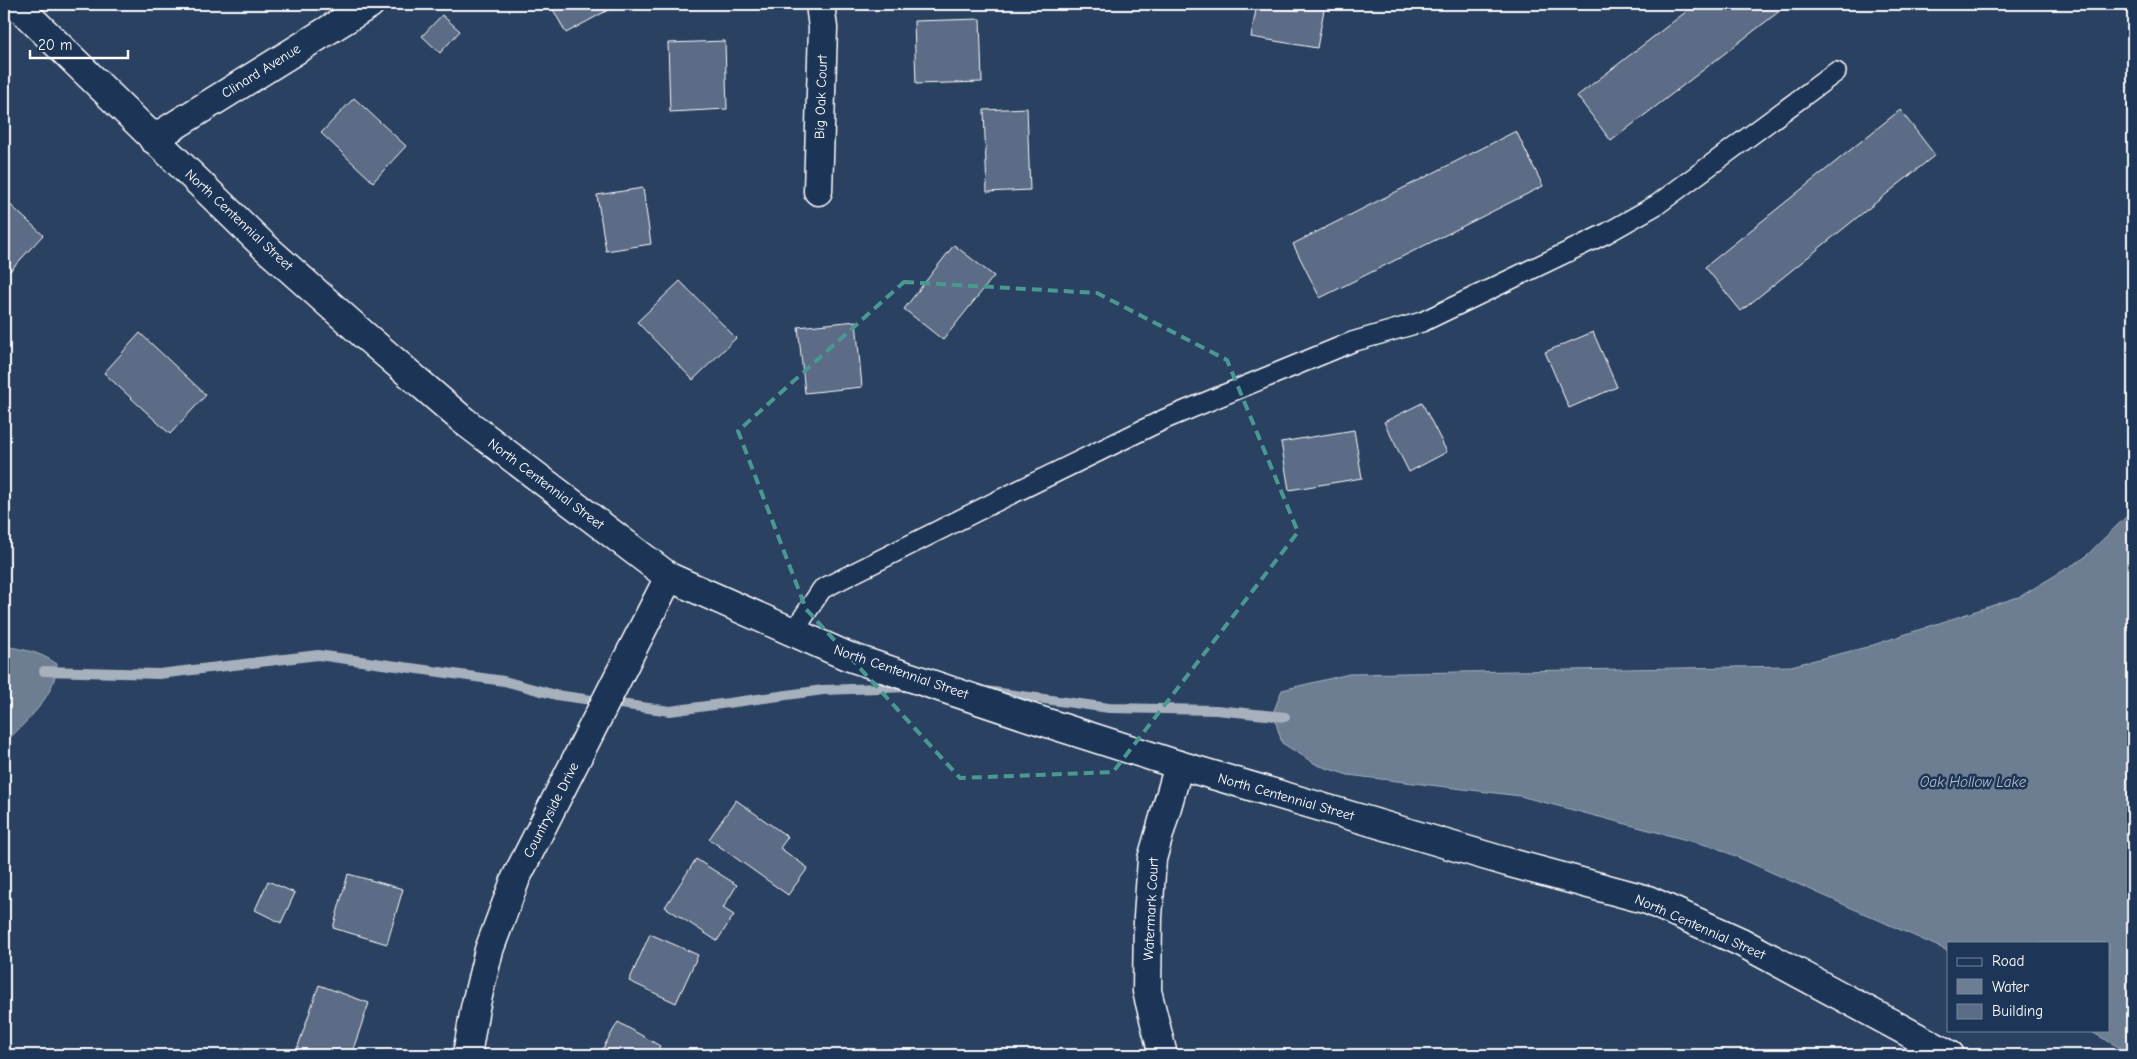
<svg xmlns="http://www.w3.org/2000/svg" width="2137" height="1059" viewBox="0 0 2137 1059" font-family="'Comic Neue',sans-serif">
<rect width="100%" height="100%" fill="#2a4161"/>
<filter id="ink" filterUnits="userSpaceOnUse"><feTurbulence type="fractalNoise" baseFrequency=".02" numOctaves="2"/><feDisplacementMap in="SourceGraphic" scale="10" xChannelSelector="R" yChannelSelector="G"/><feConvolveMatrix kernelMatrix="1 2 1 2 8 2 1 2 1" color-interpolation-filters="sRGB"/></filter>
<g filter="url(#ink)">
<!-- water -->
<path fill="#6d7d92" stroke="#a7b1be" d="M 2133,510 L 2133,1055 L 2088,1030 L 2108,1030 L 2108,943 L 1948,943 L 1948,951 L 1717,848 L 1520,796 L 1348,775 L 1317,765 L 1282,743 L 1273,713 L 1282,690 L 1349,674 L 1791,666 L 1867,647 L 2021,596 L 2084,558 Z
M 4,646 C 25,650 38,651 57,664 C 55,698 26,721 4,744 Z"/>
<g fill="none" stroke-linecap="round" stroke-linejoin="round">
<!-- stream -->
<path stroke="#a7b1be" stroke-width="10" d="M 44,671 L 159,674 L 318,655 L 504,681 L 556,695 L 670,711 L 823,690 L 910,687
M 986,691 L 1109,708 L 1216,710 L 1285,717"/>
</g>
<!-- building -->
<path fill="#5b6c86" stroke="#fff" d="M 550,4 L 619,4 L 566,33 Z
M 1257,4 L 1325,4 L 1317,48 L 1251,37 Z
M 1696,4 L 1777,4 L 1781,10 L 1611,141 L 1577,96 Z
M 442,15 L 460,31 L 440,53 L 422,36 Z
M 980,19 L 982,82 L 916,84 L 914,21 Z
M 725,41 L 727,109 L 670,112 L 668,43 Z
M 354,98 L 406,146 L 373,182 L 321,133 Z
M 1027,108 L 1030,190 L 987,192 L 984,110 Z
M 1900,110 L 1935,155 L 1741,311 L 1705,267 Z
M 1516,131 L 1543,186 L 1320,298 L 1293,244 Z
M 643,188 L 651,244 L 606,251 L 597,195 Z
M 4,199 L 43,235 L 10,271 L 4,265 Z
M 954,245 L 994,276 L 943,340 L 904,309 Z
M 680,281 L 736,338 L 693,380 L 637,322 Z
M 856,321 L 862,387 L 805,393 L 798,327 Z
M 1593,332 L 1617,387 L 1569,408 L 1545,352 Z
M 140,333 L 206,395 L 170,434 L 104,373 Z
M 1422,403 L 1447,452 L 1409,472 L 1384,422 Z
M 1354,430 L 1362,478 L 1289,490 L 1281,442 Z
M 736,800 L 788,837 L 780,848 L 808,868 L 788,895 L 709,839 Z
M 696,859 L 737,885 L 723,908 L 734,915 L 717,941 L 665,907 Z
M 348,874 L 403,889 L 387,944 L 333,928 Z
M 268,881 L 295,893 L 281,923 L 255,910 Z
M 650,934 L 698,955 L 676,1003 L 629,981 Z
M 319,985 L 369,1003 L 351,1055 L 295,1055 Z
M 618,1022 L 660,1046 L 655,1055 L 599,1055 Z"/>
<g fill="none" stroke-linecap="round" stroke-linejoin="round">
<!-- service casing -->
<g stroke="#fff" stroke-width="22">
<path id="service" d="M 794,631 L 822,589 L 995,502 L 1165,419 L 1352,342 L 1422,322 L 1607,233 L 1658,204 L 1836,72"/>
</g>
<!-- minor casing -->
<g stroke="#fff" stroke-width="31">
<path id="minor" d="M 153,139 L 370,4
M 818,191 L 823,28 L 820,4
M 467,1055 L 475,1008 L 489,950 L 516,878 L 669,577
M 1163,1055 L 1147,991 L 1148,917 L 1152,859 L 1179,765"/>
</g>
<!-- tertiary casing -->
<g stroke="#fff" stroke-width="31">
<path id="tertiary" d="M 16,4 L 264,246 L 364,335 L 464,421 L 669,577 L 847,656 L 1035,719 L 1179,765 L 1507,862 L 1648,900 L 1741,942 L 1950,1055"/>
</g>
<!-- service -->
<use href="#service" stroke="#1d3557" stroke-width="19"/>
<!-- minor -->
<use href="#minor" stroke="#1d3557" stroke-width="28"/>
<!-- tertiary -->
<use href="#tertiary" stroke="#1d3557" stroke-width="28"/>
</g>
</g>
<!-- marked area -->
<path fill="none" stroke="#4b9892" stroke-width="4" stroke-dasharray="10 6" stroke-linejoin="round" d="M 904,282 L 1097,293 L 1227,360 L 1298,532 L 1113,772 L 960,778 L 806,609 L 738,431 Z"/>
<g text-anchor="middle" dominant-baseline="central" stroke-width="5" stroke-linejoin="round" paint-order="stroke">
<!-- street labels -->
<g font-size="14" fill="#fff" stroke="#1d3557">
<text transform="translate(261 71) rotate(-32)">Clinard Avenue</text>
<text transform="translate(821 97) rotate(-88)">Big Oak Court</text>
<text transform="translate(239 220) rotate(43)">North Centennial Street</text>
<text transform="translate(546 484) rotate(37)">North Centennial Street</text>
<text transform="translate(901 672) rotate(19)">North Centennial Street</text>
<text transform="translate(1286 797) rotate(16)">North Centennial Street</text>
<text transform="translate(551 810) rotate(-63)">Countryside Drive</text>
<text transform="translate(1151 909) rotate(-87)">Watermark Court</text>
<text transform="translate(1700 927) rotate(24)">North Centennial Street</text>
</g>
<!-- water labels -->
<g font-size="15" font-style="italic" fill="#b6bec8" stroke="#1d3557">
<text x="1973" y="782">Oak Hollow Lake</text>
</g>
</g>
<!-- margin -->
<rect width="2137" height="1059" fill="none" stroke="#1d3557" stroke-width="20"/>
<rect x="10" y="10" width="2117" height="1039" fill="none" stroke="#fff" stroke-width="2" filter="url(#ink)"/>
<!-- legend -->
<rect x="1947" y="942" width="162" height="90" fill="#1d3557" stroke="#77869a"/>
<rect x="1957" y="958" width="25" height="8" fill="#1d3557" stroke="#77869a"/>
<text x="1992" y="966" font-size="15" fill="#ffffff">Road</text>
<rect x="1957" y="979" width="25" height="15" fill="#6d7d92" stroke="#77869a"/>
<text x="1992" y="992" font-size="15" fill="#ffffff">Water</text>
<rect x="1957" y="1004" width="25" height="15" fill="#5b6c86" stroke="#77869a"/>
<text x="1992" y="1016" font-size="15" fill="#ffffff">Building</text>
<!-- scale -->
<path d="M30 50v8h98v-8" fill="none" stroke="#ffffff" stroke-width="2.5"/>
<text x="38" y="50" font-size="15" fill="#ffffff" stroke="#1d3557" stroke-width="4" paint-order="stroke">20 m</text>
</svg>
